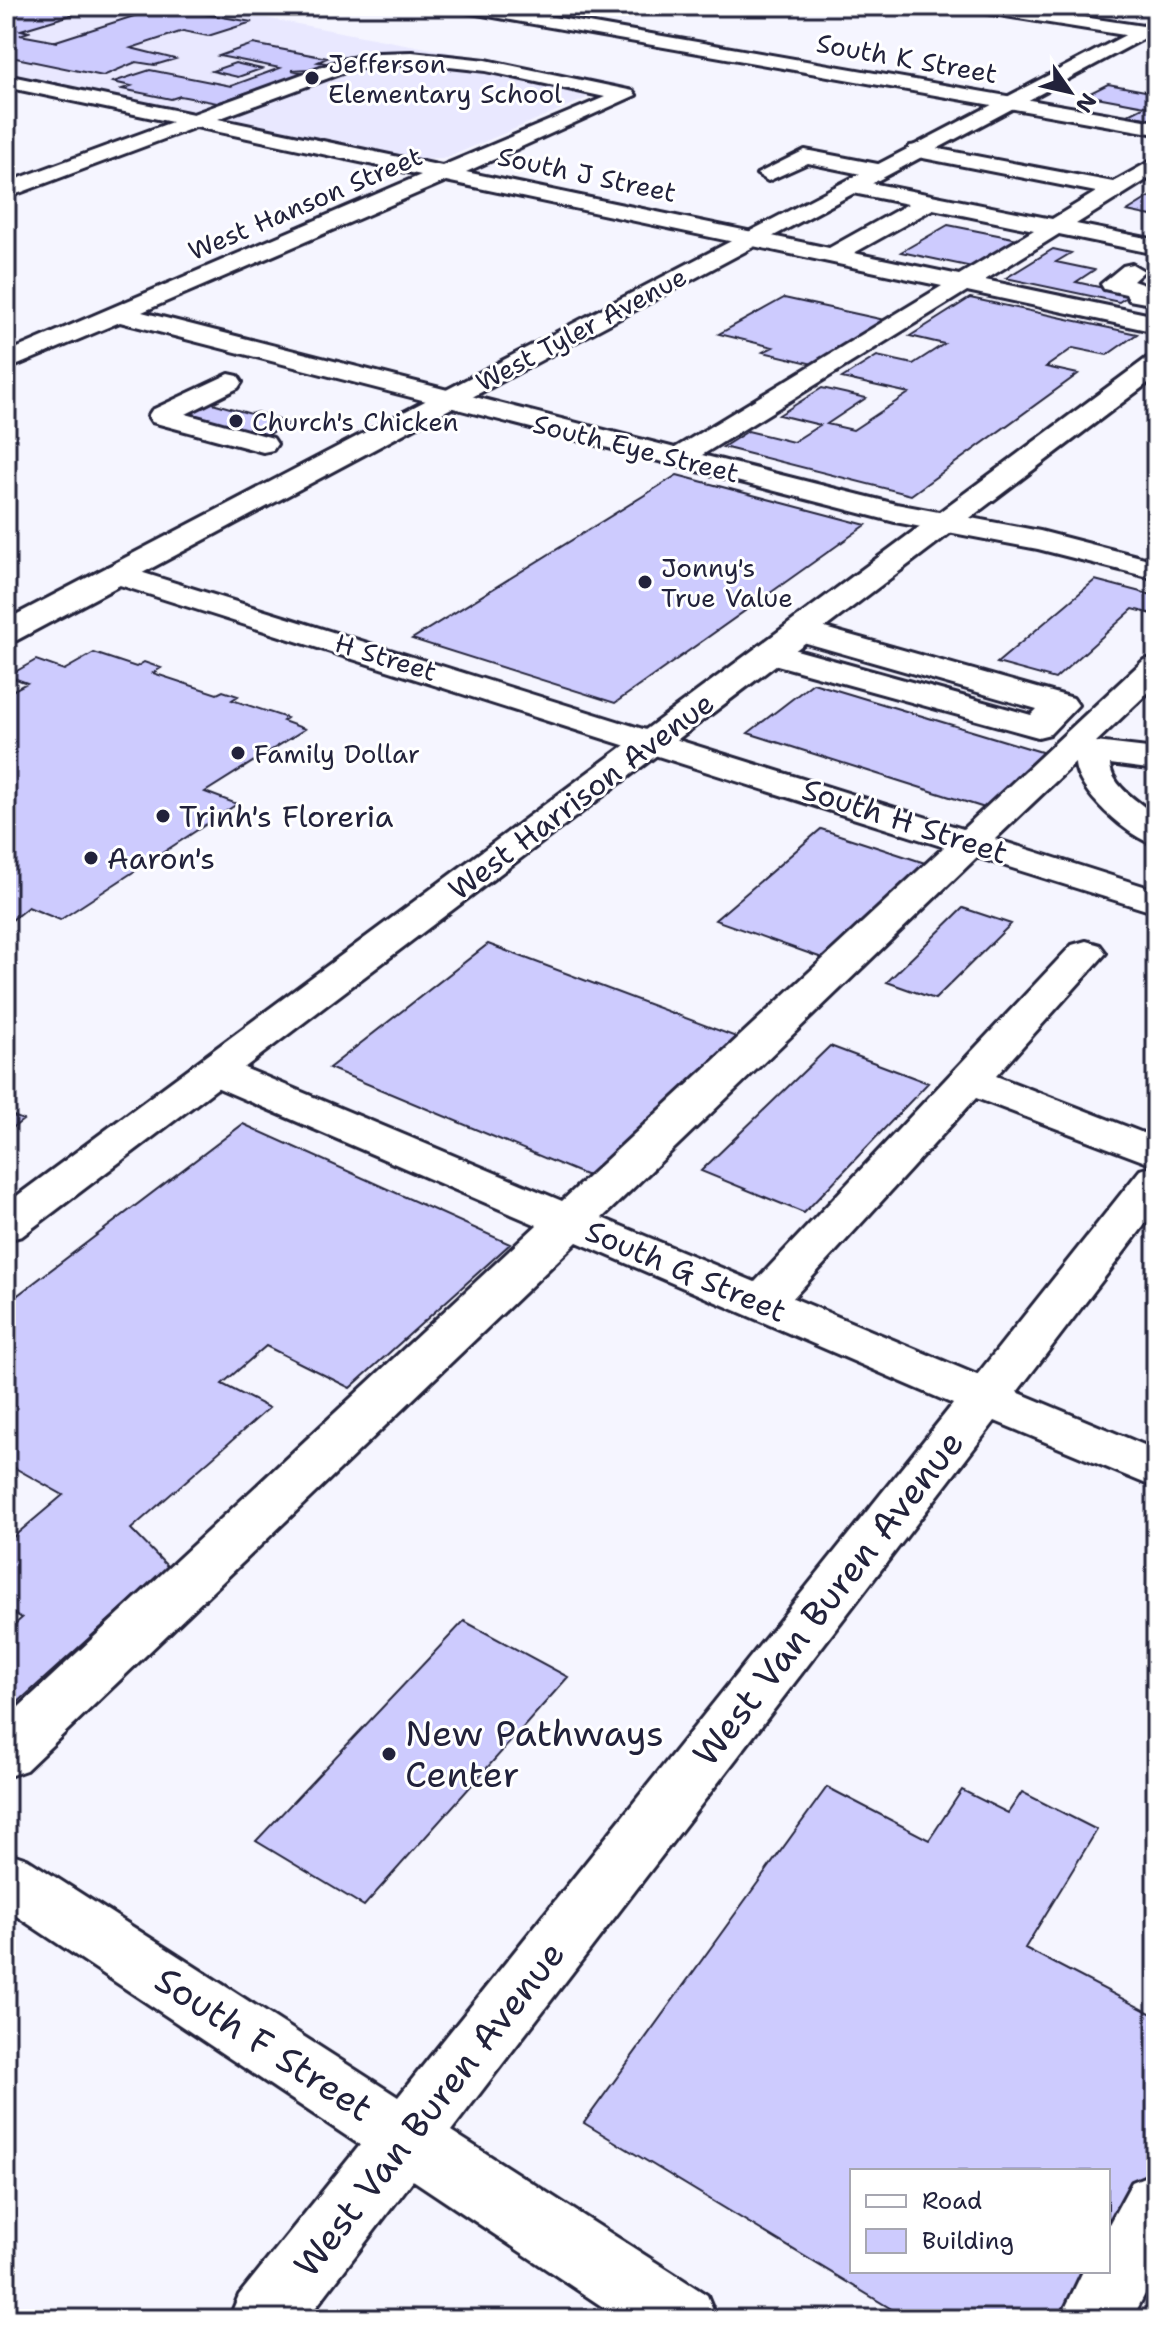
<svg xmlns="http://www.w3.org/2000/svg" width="1162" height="2325" viewBox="0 0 1162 2325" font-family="'Shantell Sans',sans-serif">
<rect width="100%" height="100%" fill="#f5f5ff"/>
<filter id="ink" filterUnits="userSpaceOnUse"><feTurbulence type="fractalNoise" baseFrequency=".0125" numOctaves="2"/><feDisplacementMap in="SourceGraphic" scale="16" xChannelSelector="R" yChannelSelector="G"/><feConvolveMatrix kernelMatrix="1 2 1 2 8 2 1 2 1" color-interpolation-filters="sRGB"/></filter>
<g filter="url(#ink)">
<!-- built -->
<path fill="#e9e8ff" d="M 6,6 L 200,6 L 620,84 L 446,158 L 426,160 L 6,73 Z"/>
<!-- building -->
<path fill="#cdcbfe" stroke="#22223b" stroke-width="2" d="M 18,6 L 101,6 L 21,30 L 29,32 L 20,35 L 58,42 L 56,41 L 162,7 L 252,22 L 208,36 L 183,31 L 131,48 L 175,59 L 155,65 L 136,62 L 103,76 L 6,56 L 6,10 Z
M 253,44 L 327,58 L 318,62 L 326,63 L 309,69 L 292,70 L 304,73 L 217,103 L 180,96 L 171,99 L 122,89 L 131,86 L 113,82 L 150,70 L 231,86 L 280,68 L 219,56 Z
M 235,63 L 261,69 L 238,77 L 212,71 Z
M 1108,84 L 1156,93 L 1156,116 L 1150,119 L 1127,115 L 1145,106 L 1086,95 Z
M 1156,193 L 1156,217 L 1127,211 Z
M 948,225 L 1018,239 L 972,267 L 901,252 Z
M 1053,249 L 1071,253 L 1056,262 L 1094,270 L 1076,282 L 1131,294 L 1119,302 L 1006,278 Z
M 784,298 L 889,321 L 817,365 L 763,352 L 773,347 L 719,334 Z
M 970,298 L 1137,334 L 1107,355 L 1073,348 L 1046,367 L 1078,374 L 911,495 L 723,447 L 748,431 L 793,442 L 820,425 L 779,415 L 822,388 L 866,398 L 827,424 L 853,430 L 909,393 L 842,378 L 877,356 L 913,364 L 944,344 L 910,336 Z
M 209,402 L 251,414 L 257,412 L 290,424 L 259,439 L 178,416 Z
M 677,475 L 866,525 L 615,703 L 412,639 Z
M 1095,580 L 1156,596 L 1156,615 L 1133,609 L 1055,679 L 997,663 Z
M 94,653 L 136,667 L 144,662 L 161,668 L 153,673 L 217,694 L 223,691 L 238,696 L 232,700 L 287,718 L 283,721 L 305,729 L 205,792 L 237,804 L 60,920 L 28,907 L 6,925 L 6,694 L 27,683 L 8,676 L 36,660 L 64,670 Z
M 813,683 L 1048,754 L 988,809 L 748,733 Z
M 821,829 L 928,864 L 825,959 L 715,920 Z
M 963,908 L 1011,924 L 935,999 L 887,982 Z
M 488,944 L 739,1038 L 590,1177 L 329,1068 Z
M 830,1046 L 928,1083 L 804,1213 L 701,1171 Z
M 6,1113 L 23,1120 L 6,1133 Z
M 243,1124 L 510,1244 L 350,1388 L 266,1346 L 222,1384 L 269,1408 L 131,1529 L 168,1567 L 6,1713 L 6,1632 L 22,1618 L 6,1609 L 6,1543 L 63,1495 L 6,1463 L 6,1304 Z
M 464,1621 L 568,1677 L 364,1906 L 256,1841 Z
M 827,1787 L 929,1840 L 962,1790 L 1008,1813 L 1022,1792 L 1097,1830 L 1025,1948 L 1156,2016 L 1156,2173 L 1108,2266 L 1108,2171 L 852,2171 L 852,2271 L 1105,2271 L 1081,2319 L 908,2319 L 584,2123 Z"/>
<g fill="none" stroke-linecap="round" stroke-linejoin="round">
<!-- minor casing -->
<g stroke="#22223b" stroke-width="6">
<path id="minor" d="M 451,6 L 491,6 L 1156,122 L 1156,134 L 460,11 Z
M 965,6 L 1010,6 L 1143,26 L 1152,32 L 1143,38 L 974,11 Z
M 412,52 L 486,60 L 633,91 L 636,95 L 466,172 L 829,248 L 908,204 L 843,191 L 840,186 L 851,179 L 1052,219 L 1096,192 L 918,157 L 907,151 L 910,146 L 918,145 L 1113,182 L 1156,158 L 1156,174 L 1076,224 L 1156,240 L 1156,254 L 1059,234 L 985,280 L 1156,316 L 1156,332 L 967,291 L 702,455 L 896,504 L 1040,531 L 1156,561 L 1156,579 L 1038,549 L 895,522 L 120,322 L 6,370 L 6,353 L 421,175 L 196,127 L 6,198 L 6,183 L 172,122 L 6,87 L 6,75 L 193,114 L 341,60 L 378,53 ZM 412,63 L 486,71 L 605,97 L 442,166 L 218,119 L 353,69 ZM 446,181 L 942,286 L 675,448 L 142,312 ZM 933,209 L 1034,230 L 959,275 L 854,253 Z
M 805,150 L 888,166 L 891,171 L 880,178 L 808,163 L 768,181 L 757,174 Z
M 1132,264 L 1144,271 L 1133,281 L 1156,289 L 1156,305 L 1129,300 L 1126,294 L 1104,289 L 1101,284 L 1123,266 Z
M 229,374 L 238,376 L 242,382 L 238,388 L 186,414 L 273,438 L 277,444 L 273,450 L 263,452 L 152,422 L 148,416 L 152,410 Z
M 118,565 L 963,829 L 1144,660 L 1156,657 L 1156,685 L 1096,742 L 1156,749 L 1156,770 L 1110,764 C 1111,787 1140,802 1156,816 L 1156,845 C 1129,838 1076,791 1075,763 L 995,839 L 1156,890 L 1156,913 L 977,857 L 602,1218 L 755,1282 L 1072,945 L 1086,941 L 1100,945 L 1106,953 L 996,1076 L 1156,1138 L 1156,1210 L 1017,1392 L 1156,1450 L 1156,1488 L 995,1421 L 451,2131 L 707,2295 L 717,2319 L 621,2319 L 413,2180 L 307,2319 L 229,2319 L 239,2295 L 360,2145 L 6,1909 L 6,1852 L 27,1859 L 398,2097 L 953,1404 L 577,1242 L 26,1770 L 6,1777 L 6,1719 L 537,1225 L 200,1080 L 194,1071 L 200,1062 L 215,1058 L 230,1062 L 562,1201 L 944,847 L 107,581 L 103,574 L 107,567 ZM 976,1098 L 1156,1166 L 1140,1170 L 977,1375 L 793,1298 Z
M 800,621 L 1073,698 L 1078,705 L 1050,734 L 1038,737 L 759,660 L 755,653 L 759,646 L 771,643 L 1031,715 L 1037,709 L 789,638 L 784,631 L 789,624 Z
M 1156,2172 L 1156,2273 L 1132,2319 L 1060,2319 L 1083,2271 L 1108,2271 L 1108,2226 L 1132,2182 Z"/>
</g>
<!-- major casing -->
<g stroke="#22223b" stroke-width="6">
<path id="major" d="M 1156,19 L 1156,32 L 17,640 L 6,643 L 6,620 Z
M 1156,356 L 1156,377 L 22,1236 L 6,1240 L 6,1204 L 1147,358 Z"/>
</g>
<!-- minor -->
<use href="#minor" fill="#fff" fill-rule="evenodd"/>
<!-- major -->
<use href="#major" fill="#fff" fill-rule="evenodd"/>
</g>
</g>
<!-- markers -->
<g fill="#22223b" stroke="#fff" stroke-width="3">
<circle cx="312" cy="78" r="8"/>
<circle cx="236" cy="421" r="8"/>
<circle cx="645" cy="582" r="8"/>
<circle cx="238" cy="753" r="8"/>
<circle cx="163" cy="816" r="8"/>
<circle cx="91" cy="858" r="8"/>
<circle cx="389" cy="1754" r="8"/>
</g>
<g text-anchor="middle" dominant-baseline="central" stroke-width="6" stroke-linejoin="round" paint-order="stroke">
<!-- far-street labels -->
<g font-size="26" fill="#22223b" stroke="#fff">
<text transform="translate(907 58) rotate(10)">South K Street</text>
<text transform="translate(587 174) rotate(12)">South J Street</text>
<text transform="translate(305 203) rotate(-23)">West Hanson Street</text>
<text transform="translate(581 329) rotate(-28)">West Tyler Avenue</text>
<text transform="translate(636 448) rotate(14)">South Eye Street</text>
<text transform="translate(386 657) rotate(17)">H Street</text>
</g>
<!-- far-poi labels -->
<g font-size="26" fill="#22223b" stroke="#fff" text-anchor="start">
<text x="328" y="63">Jefferson<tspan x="328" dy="30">Elementary School</tspan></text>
<text x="252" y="421">Church's Chicken</text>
<text x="661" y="567">Jonny's<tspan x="661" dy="30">True Value</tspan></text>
<text x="254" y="753">Family Dollar</text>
</g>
<!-- street labels -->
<g font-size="30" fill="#22223b" stroke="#fff">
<text transform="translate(581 796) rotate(-37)">West Harrison Avenue</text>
<text transform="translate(905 821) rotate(18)">South H Street</text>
<text transform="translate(686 1271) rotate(23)">South G Street</text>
</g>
<!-- poi labels -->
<g font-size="30" fill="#22223b" stroke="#fff" text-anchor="start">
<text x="179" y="816">Trinh's Floreria</text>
<text x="107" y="858">Aaron's</text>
</g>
<!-- near-street labels -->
<g font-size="36" fill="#22223b" stroke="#fff">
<text transform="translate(828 1598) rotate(-52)">West Van Buren Avenue</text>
<text transform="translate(264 2044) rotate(33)">South F Street</text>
<text transform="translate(429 2109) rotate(-52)">West Van Buren Avenue</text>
</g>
<!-- near-poi labels -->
<g font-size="36" fill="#22223b" stroke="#fff" text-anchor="start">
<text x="405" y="1733">New Pathways<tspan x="405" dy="41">Center</tspan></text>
</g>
</g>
<!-- margin -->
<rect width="1162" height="2325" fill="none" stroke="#fff" stroke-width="32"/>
<rect x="16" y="16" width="1130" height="2293" fill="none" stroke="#22223b" stroke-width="3" filter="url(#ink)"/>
<!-- legend -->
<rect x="850" y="2169" width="260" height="104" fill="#ffffff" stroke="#a7a7b1" stroke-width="2"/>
<rect x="866" y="2195" width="40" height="12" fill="#ffffff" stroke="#a7a7b1" stroke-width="2"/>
<text x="922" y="2209" font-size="24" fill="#22223b">Road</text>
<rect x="866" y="2229" width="40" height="24" fill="#cdcbfe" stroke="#a7a7b1" stroke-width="2"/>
<text x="922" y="2249" font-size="24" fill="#22223b">Building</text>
<!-- north arrow -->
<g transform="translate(1070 92) rotate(124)" stroke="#ffffff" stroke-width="6" paint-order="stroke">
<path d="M0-6L14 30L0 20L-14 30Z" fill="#22223b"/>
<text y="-12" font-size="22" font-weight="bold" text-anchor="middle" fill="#22223b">N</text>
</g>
</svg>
